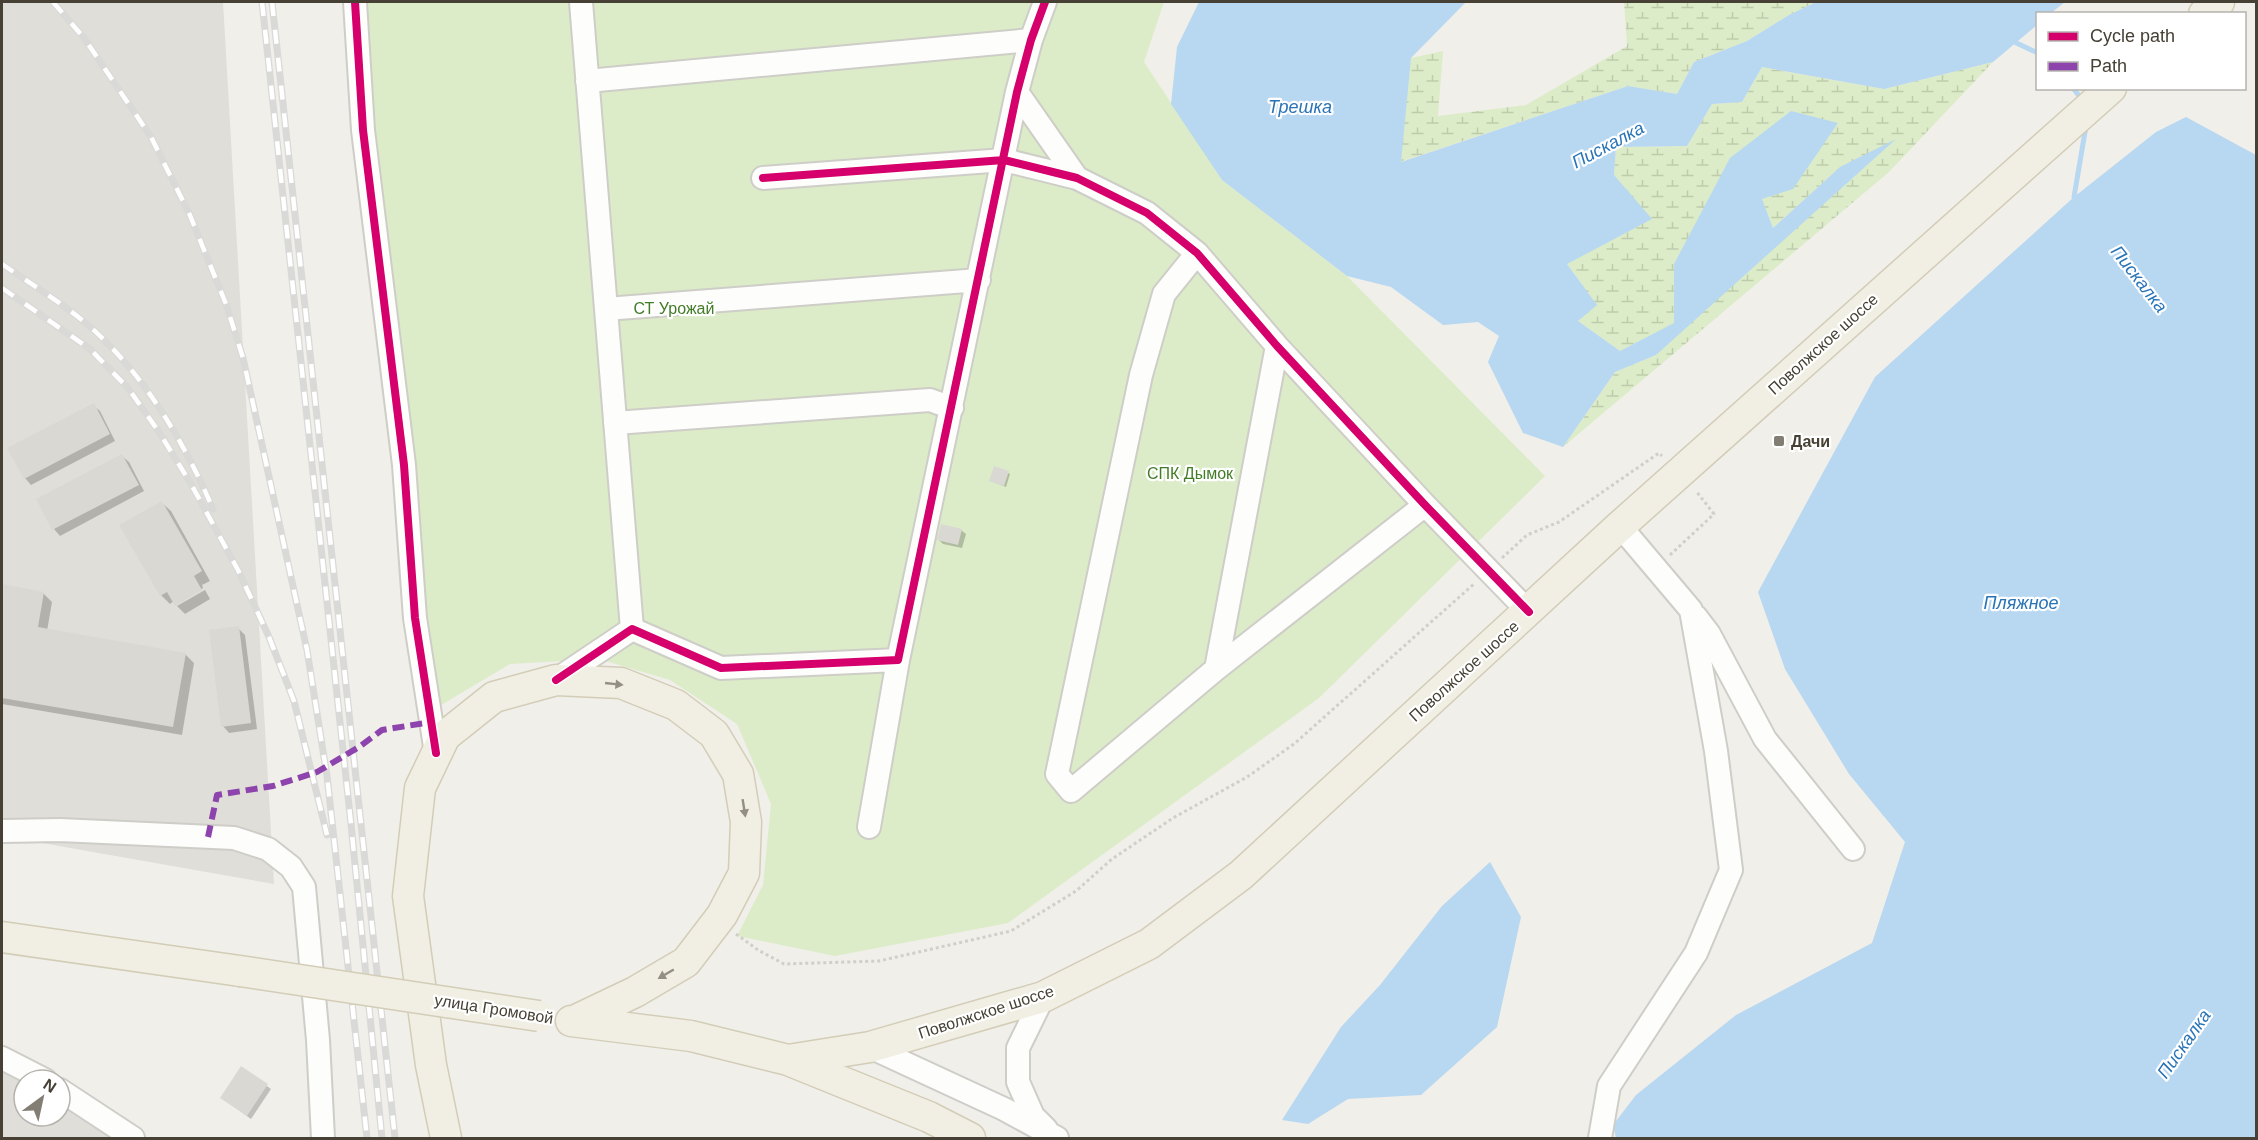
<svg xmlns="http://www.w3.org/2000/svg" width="2258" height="1140" viewBox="0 0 2258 1140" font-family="Helvetica,sans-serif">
<defs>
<pattern id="wetland-marsh" width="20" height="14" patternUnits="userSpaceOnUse" patternTransform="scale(1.5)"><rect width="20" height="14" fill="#dcecc8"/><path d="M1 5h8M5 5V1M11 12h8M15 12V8" fill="none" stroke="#beccac"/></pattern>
</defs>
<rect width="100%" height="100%" fill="#f0efea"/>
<!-- industrial -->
<path fill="#e0ded8" d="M 2,2 L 223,2 L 274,884 L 2,836 Z
M 2,1065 L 24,1080 L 24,1116 L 60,1116 L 60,1097 L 119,1138 L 2,1138 Z"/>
<!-- wetland -->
<path fill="url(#wetland-marsh)" d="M 1624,2 L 1816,2 L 1789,15 L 1747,41 L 1694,62 L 1677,94 L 1628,86 L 1400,162 L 1411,58 L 1443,51 L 1438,116 L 1526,105 L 1627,46 Z
M 1993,62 L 1889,172 L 1563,447 L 1615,372 L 1656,355 L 1840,167 L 1773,228 L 1762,199 L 1837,123 L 1674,264 L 1674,324 L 1620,351 L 1578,321 L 1596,304 L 1567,264 L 1614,174 L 1616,147 L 1687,146 L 1712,104 L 1742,102 L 1762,67 L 1884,89 Z"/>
<!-- garden -->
<path fill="#dcecc8" d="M 352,2 L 1164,2 L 1144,62 L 1222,180 L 1347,276 L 1545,476 L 1319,698 L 1008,923 L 835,956 L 737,936 L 763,885 L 771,804 L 737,724 L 670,680 L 599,659 L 510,664 L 431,711 Z"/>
<!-- water -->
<path fill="#b8d7f0" d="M 1199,2 L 1466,2 L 1411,58 L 1401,162 L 1628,86 L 1677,94 L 1694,62 L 1747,41 L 1789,15 L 1816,2 L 2065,2 L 2051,13 L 2038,14 L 2037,25 L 1993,62 L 1884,89 L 1762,67 L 1742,102 L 1712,104 L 1687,146 L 1616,147 L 1614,175 L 1652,219 L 1567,264 L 1597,305 L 1578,321 L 1620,351 L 1674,323 L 1674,264 L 1730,158 L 1791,111 L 1838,123 L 1793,189 L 1762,199 L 1773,228 L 1840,167 L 1896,139 L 1656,355 L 1615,372 L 1563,447 L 1523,433 L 1488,362 L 1499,336 L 1478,322 L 1443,325 L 1391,287 L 1347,276 L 1222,180 L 1171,104 L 1177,47 Z
M 2186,117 L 2256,155 L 2256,1138 L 1616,1138 L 1613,1125 L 1636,1095 L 1736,1015 L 1872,943 L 1905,842 L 1849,774 L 1785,669 L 1758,592 L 1875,377 L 2074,197 L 2156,132 Z
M 1490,862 L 1521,917 L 1497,1027 L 1421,1095 L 1348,1099 L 1308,1124 L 1282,1120 L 1341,1027 L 1380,985 L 1442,906 Z"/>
<!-- shadow -->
<path fill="#0003" d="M 93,405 L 100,411 L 115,441 L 31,485 L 25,478 Z
M 122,456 L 129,462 L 144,491 L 60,536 L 54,529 Z
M 1008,473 L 1010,474 L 1006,487 L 991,481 Z
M 162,503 L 171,511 L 210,581 L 202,585 L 203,588 L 177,603 L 177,605 L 174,601 L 170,604 L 161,595 Z
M 961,530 L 966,534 L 962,548 L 943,544 L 939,540 Z
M 2,586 L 43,593 L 52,602 L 47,631 L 185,654 L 194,663 L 182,735 L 2,704 Z
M 205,590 L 210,599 L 185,614 L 177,606 Z
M 238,628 L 245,635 L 257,729 L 229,733 L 223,726 Z
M 241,1068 L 271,1089 L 251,1119 L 226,1101 Z"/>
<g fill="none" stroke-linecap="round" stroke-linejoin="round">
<!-- stream -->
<path stroke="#b8d7f0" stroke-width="5" d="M 2010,40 L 2038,53
M 2073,88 L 2083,101
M 2077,201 L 2074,197 L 2086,126"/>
</g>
<!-- building -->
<path fill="#dad8d2" d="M 94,403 L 110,434 L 24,479 L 7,448 Z
M 122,454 L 139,485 L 52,530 L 36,499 Z
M 994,466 L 1009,471 L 1004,486 L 989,481 Z
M 162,501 L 202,571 L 194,576 L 202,590 L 175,606 L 167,592 L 160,596 L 119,525 Z
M 941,524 L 962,529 L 958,545 L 937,540 Z
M 2,584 L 44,592 L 38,627 L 186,653 L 173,727 L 2,698 Z
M 239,626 L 251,723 L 221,727 L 209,630 Z
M 241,1066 L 268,1084 L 247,1116 L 220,1098 Z"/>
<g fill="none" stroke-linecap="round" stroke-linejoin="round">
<!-- minor casing -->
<g stroke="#cecdc7" stroke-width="26">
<path id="minor" d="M 355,2 L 363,130 L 404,465 L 415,618 L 436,753
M 581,2 L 632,629
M 587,81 L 1031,40
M 1017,92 L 1077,178
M 763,178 L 1004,160 L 1077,178 L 1147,213 L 1197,253 L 1277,346 L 1425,505 L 1529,612
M 1197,253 L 1164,294 L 1141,375 L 1057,774 L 1071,791 L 1216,669 L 1425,505
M 606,309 L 979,280
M 615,423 L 930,400 L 952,408
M 1696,617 L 1709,634 L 1765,739 L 1853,849
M 1216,669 L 1277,346
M 556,680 L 632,629 L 721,668 L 898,660 L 1017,92 L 1031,40 L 1045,2
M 869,827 L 898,660
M 2,831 L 60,830 L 234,838 L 268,849 L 291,867 L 304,887 L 318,1040 L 323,1138
M 1043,997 L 1018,1048 L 1018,1082 L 1033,1116 L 1046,1129
M 870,1047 L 1004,1109 L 1057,1138
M 2,1058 L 45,1080
M 60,1090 L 133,1138
M 1600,1138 L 1609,1086 L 1696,953 L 1731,870 L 1716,751 L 1691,610 L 1620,526"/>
</g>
<!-- major casing -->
<g stroke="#d3cdb7" stroke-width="33">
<path id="major" d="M 2204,14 L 2219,2
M 2,937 L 240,971
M 571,1021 L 691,1036 L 788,1060 L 929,1117 L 970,1138
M 788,1060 L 870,1047 L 1043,997 L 1149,944 L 1241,875 L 1620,526 L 2111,88
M 446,1138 L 431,1065 L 408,896 L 420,788 L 445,736 L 494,697 L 556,680 L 621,683 L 676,705 L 714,734 L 738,774 L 746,822 L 744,873 L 722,915 L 686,962 L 635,992 L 574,1021"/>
</g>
<!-- path -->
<path stroke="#d1cfca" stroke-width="3" stroke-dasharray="3 3" stroke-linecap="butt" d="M 1670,555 L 1714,514 L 1696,491
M 1502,558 L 1527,535 L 1559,522 L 1659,453 L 1662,456
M 736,934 L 758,950 L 784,964 L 879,961 L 1011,931 L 1076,891 L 1112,859 L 1173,818 L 1247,777 L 1294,744 L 1475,583"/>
<!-- minor -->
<use href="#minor" stroke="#fdfdfc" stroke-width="22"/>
<!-- major -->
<use href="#major" stroke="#f1eee3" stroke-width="30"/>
<!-- rail casing -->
<g stroke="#d9d9d8" stroke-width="7">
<path id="rail" d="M 53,2 L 84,38 L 151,137 L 189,213 L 226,304 L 243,358 L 307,650 L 327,776 L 367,1138
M 262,2 L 351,824 L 382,1138
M 272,2 L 395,1138
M 2,264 C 32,285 71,308 98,334 C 148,381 186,446 213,509
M 2,288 L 90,349 L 128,388 L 159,432 L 191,484 L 238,570 L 269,637 L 294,701 L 327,835"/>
</g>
<!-- rail -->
<use href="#rail" stroke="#fff" stroke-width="4.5" stroke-dasharray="14" stroke-linecap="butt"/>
<!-- major-bridge casing -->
<g stroke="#d3cdb7" stroke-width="33" stroke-linecap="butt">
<path id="major-bridge" d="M 240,971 L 539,1016"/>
</g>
<!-- major-bridge -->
<use href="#major-bridge" stroke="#f1eee3" stroke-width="30"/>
<!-- quiet -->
<path stroke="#8e44ad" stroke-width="6" stroke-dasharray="12 6" stroke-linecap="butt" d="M 208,837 L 217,795 L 273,786 L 317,772 L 359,747 L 382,730 L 431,722"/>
<!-- cycleway casing -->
<g stroke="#fff" stroke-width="11">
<path id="cycleway" d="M 355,2 L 363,130 L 404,465 L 415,618 L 436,753
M 763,178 L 1004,160 L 1077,178 L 1147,213 L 1197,253 L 1277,346 L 1425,505 L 1529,612
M 556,680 L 632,629 L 721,668 L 898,660 L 1017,92 L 1031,40 L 1045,2"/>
</g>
<!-- cycleway -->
<use href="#cycleway" stroke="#d6006c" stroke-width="8"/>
</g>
<!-- one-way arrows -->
<defs><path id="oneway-solid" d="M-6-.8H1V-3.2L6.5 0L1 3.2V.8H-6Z" transform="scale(1.5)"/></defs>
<g fill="#948f83">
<use href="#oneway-solid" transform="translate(614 684) rotate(6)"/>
<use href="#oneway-solid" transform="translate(744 808) rotate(81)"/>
<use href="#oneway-solid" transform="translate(666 974) rotate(150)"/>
</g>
<!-- markers -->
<rect fill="#827e74" stroke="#fff" stroke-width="2" x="1773" y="435" width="12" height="12" rx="3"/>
<g text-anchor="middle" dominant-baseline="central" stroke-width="4.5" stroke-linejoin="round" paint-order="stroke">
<!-- park labels -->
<g font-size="16" fill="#427c26" stroke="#fff">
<text x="674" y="308">СТ Урожай</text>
<text x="1190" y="473">СПК Дымок</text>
</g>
<!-- street labels -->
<g font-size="16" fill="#474135" stroke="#fff">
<text transform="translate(1823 344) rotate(-42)">Поволжское шоссе</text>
<text transform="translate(1464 671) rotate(-42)">Поволжское шоссе</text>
<text transform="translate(494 1009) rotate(9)">улица Громовой</text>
<text transform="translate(986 1012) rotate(-18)">Поволжское шоссе</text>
</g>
<!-- poi labels -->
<g font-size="16" font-weight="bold" fill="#474135" stroke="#fff" text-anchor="start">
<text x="1791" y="441">Дачи</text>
</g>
<!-- water labels -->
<g font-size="18" font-style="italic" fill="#2974b8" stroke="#fff">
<text x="1300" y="107">Трешка</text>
<text transform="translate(1608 145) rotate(-28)">Пискалка</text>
<text transform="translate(2139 279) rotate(52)">Пискалка</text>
<text x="2021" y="603">Пляжное</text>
<text transform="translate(2184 1044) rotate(-55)">Пискалка</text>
</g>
</g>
<!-- border -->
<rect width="2258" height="1140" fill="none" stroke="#474135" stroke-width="6"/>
<!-- legend -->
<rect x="2036" y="12" width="210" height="78" fill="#ffffff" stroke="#b5b3ae" stroke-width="1.5"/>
<rect x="2048" y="32" width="30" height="9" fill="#d6006c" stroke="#b5b3ae" stroke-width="1.5"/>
<text x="2090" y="42" font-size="18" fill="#474135">Cycle path</text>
<rect x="2048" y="62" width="30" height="9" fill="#8e44ad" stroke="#b5b3ae" stroke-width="1.5"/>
<text x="2090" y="72" font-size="18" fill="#474135">Path</text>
<!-- north arrow -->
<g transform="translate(42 1098) rotate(33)"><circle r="28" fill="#ffffff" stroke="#b5b3ae" stroke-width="1.5"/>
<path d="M0-4.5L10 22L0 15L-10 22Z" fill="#827e74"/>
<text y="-9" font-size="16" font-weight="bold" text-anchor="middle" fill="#474135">N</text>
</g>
</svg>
